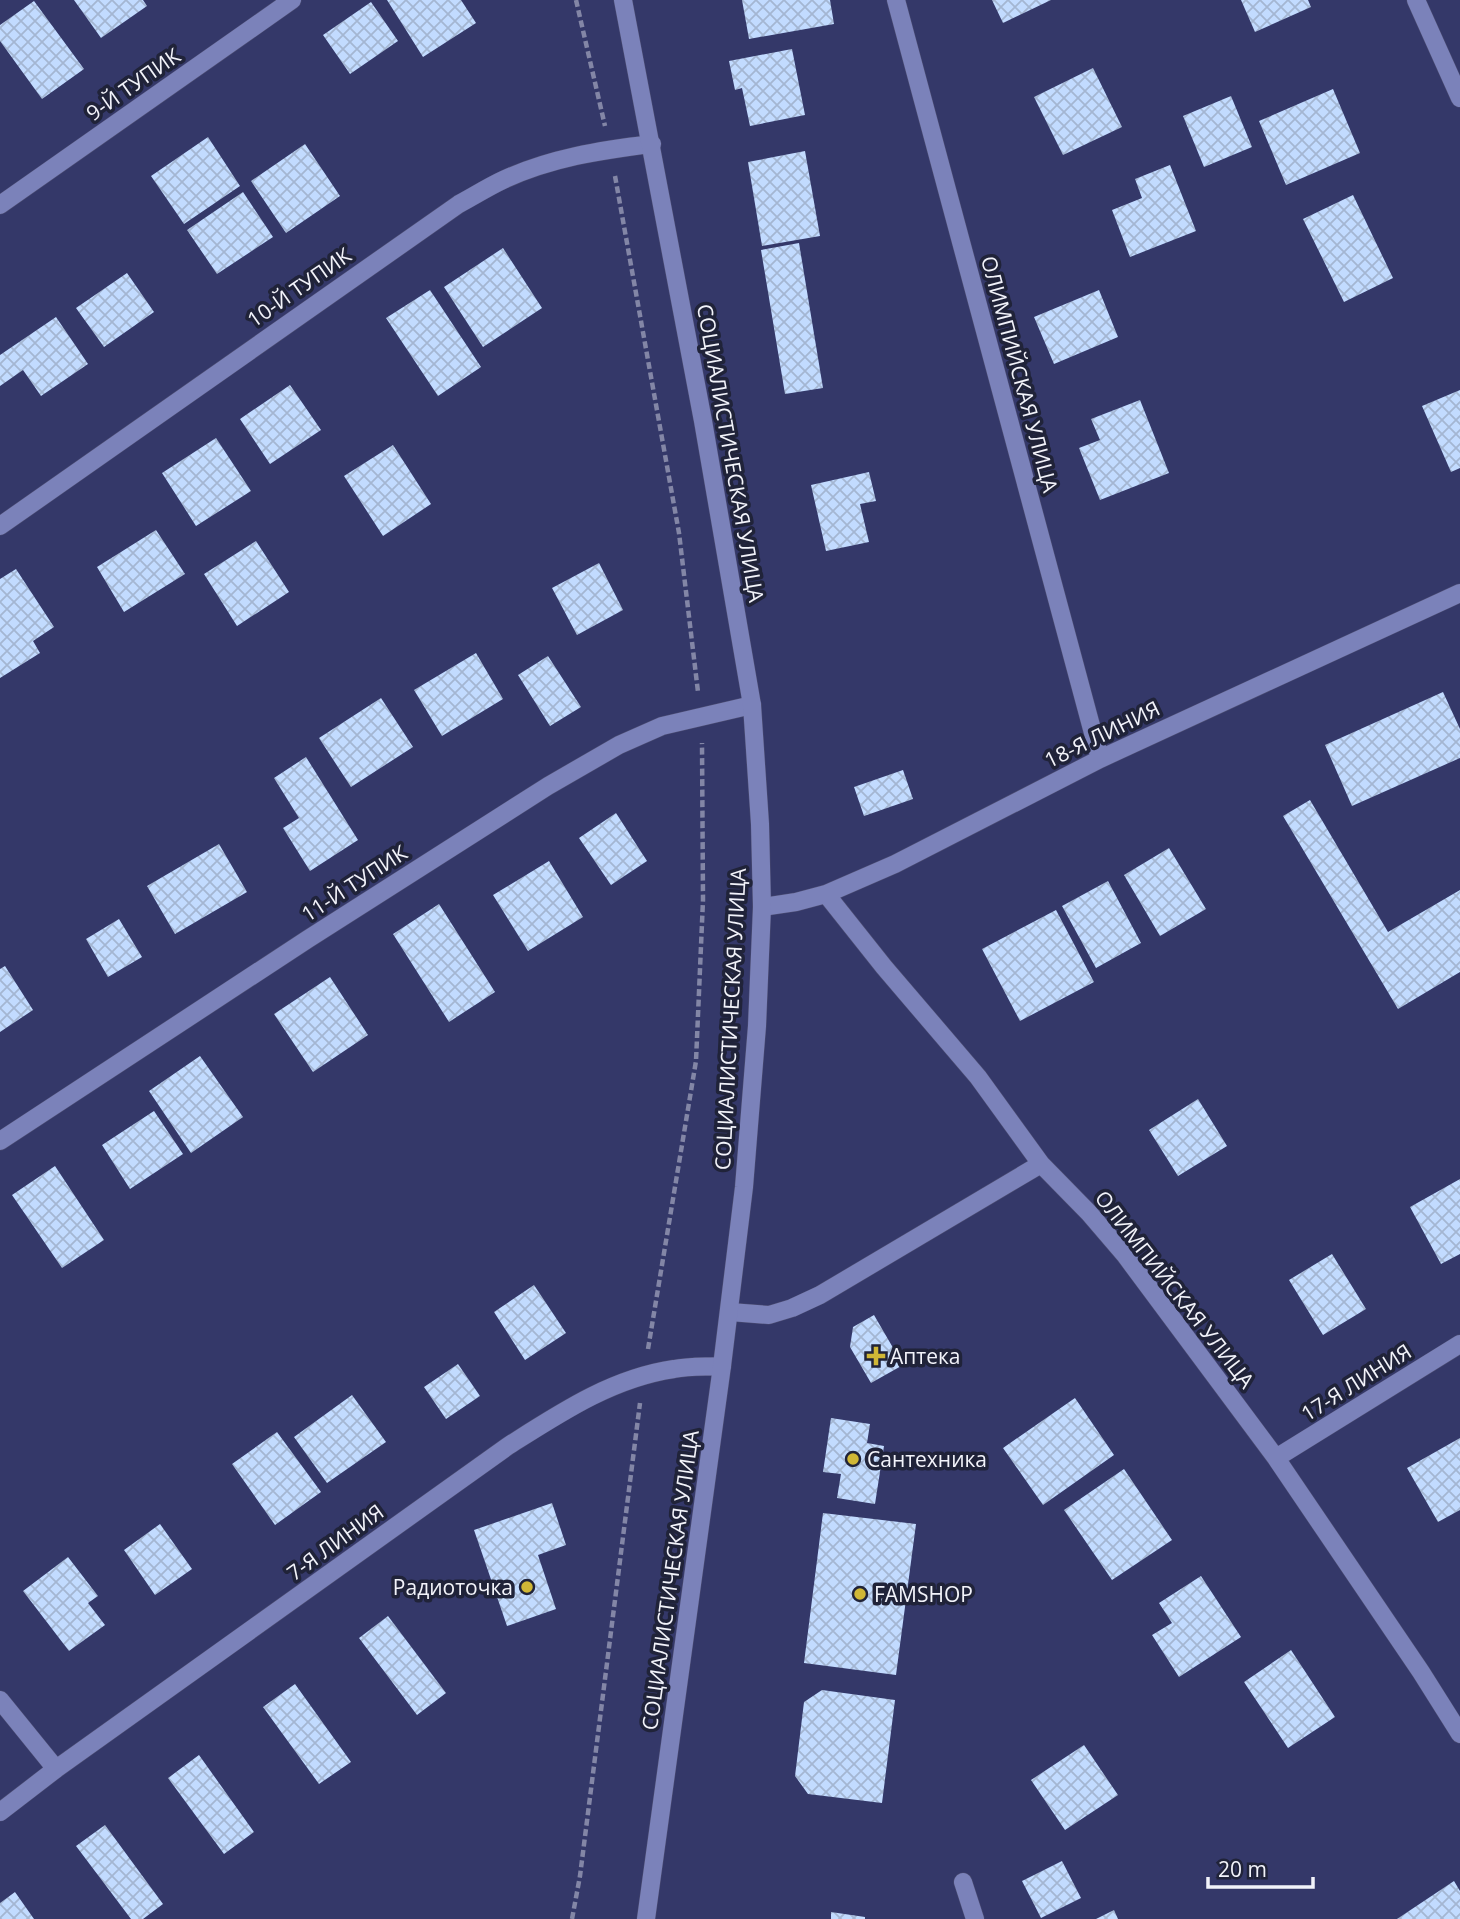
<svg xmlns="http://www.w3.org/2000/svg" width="1460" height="1919" viewBox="0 0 1460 1919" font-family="'Open Sans',sans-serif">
<defs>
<pattern id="building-cross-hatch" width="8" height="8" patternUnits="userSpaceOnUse" patternTransform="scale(1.75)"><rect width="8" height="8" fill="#c2dbff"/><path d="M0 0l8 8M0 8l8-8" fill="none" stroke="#a4b6d2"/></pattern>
</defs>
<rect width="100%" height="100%" fill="#343869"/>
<!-- building -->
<path fill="url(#building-cross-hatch)" d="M 74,0 L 143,0 L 147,6 L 101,38 Z
M 387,0 L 461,0 L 476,23 L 423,57 Z
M 742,0 L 830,0 L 834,24 L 749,39 Z
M 992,0 L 1051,0 L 1003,23 Z
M 1241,0 L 1308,0 L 1311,7 L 1255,32 Z
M 34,1 L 84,69 L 42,99 L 0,41 L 0,25 Z
M 371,2 L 398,41 L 350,74 L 323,35 Z
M 792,49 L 805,115 L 750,126 L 742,88 L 735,90 L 729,61 Z
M 1093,68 L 1122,127 L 1063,155 L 1034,97 Z
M 1333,89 L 1360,153 L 1286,185 L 1259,121 Z
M 1231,96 L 1252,147 L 1204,167 L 1183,116 Z
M 208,137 L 240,186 L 184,224 L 151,176 Z
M 305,144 L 340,196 L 286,233 L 251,181 Z
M 805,151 L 820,236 L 762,246 L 748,162 Z
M 1170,165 L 1196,231 L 1130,257 L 1112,210 L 1142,198 L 1135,179 Z
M 243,192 L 273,237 L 217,274 L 187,230 Z
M 1353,195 L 1393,278 L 1344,302 L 1303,219 Z
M 799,243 L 823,388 L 785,394 L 761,250 Z
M 503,248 L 542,308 L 483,347 L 444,287 Z
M 127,273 L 154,312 L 104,347 L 76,308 Z
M 430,290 L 481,367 L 438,396 L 386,318 Z
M 1099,290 L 1118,337 L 1054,364 L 1034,317 Z
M 56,317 L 88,364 L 41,396 L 23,370 L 0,386 L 0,355 Z
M 290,385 L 321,430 L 270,464 L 240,419 Z
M 1460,390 L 1460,468 L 1451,472 L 1422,406 Z
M 1140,400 L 1169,473 L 1100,500 L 1079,448 L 1100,440 L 1091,419 Z
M 216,438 L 251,491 L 196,526 L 162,473 Z
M 393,445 L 431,504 L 383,536 L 344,476 Z
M 869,472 L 876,501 L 860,504 L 869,542 L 826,551 L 811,485 Z
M 156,530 L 185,574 L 124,612 L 97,567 Z
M 256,541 L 289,592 L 237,626 L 204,574 Z
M 599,563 L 623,610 L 577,635 L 552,588 Z
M 16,569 L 54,627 L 33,641 L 40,653 L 0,678 L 0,579 Z
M 476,653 L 503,699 L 442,736 L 414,690 Z
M 548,656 L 581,707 L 550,726 L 518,675 Z
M 1443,692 L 1460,729 L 1460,758 L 1352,806 L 1325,745 Z
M 381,698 L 413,747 L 351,787 L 319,738 Z
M 306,757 L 358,840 L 310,871 L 283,828 L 299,818 L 274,778 Z
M 903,770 L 913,799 L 864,816 L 854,787 Z
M 1310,800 L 1388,932 L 1460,890 L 1460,972 L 1398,1009 L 1283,816 Z
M 616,813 L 647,861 L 611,885 L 579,838 Z
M 219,844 L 247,892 L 175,934 L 147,886 Z
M 1169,848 L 1206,909 L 1160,936 L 1124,875 Z
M 549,861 L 583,917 L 528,951 L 493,895 Z
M 1108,881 L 1141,943 L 1096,968 L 1062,906 Z
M 439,904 L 495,992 L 449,1022 L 393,934 Z
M 1056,910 L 1094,982 L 1020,1021 L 982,949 Z
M 119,919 L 142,957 L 108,977 L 86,939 Z
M 5,966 L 33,1010 L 0,1032 L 0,969 Z
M 330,977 L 368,1035 L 313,1072 L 274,1014 Z
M 200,1056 L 243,1117 L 191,1153 L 149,1091 Z
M 1198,1099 L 1227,1146 L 1178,1176 L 1149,1130 Z
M 154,1111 L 183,1154 L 130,1189 L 102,1145 Z
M 55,1166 L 104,1240 L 62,1268 L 12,1195 Z
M 1460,1179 L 1460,1254 L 1441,1264 L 1410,1207 Z
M 1332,1254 L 1366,1309 L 1323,1335 L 1289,1280 Z
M 534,1285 L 566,1333 L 525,1360 L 494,1312 Z
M 874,1315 L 903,1365 L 871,1383 L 850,1347 L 853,1327 Z
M 458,1364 L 480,1396 L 446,1419 L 424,1387 Z
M 352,1395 L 386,1442 L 327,1483 L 294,1437 Z
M 1075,1398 L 1114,1455 L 1043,1505 L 1003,1448 Z
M 831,1418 L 870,1424 L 867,1443 L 884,1446 L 875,1504 L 837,1498 L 841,1474 L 823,1472 Z
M 277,1432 L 321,1492 L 275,1525 L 232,1464 Z
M 1460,1438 L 1460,1510 L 1438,1522 L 1407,1468 Z
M 1124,1469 L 1172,1540 L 1112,1580 L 1064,1510 Z
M 552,1503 L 566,1545 L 538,1555 L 556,1609 L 507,1626 L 474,1530 Z
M 823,1513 L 916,1524 L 896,1675 L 804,1663 Z
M 160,1524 L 192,1569 L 155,1595 L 124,1550 Z
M 68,1557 L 98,1596 L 88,1603 L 105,1625 L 69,1651 L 23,1591 Z
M 1201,1576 L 1241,1637 L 1179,1677 L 1152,1635 L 1172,1623 L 1159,1603 Z
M 388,1616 L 446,1693 L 417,1715 L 359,1638 Z
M 1291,1650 L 1335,1717 L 1288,1748 L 1244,1682 Z
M 295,1684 L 351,1762 L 319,1784 L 263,1707 Z
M 822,1690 L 895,1700 L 882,1803 L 808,1794 L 795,1776 L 804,1702 Z
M 1084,1745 L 1118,1795 L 1065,1830 L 1031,1780 Z
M 199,1755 L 254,1832 L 224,1854 L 168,1778 Z
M 105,1825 L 163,1904 L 143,1919 L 131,1919 L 76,1846 Z
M 1062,1861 L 1081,1898 L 1041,1918 L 1022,1881 Z
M 1454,1881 L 1460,1891 L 1460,1919 L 1397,1919 Z
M 15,1892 L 34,1919 L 0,1919 L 0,1903 Z
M 1114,1910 L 1118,1919 L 1096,1919 Z
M 831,1912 L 865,1917 L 865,1919 L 831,1919 Z"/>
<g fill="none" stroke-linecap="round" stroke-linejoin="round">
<!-- minor casing -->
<g stroke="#4c4d72" stroke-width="19">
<path id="minor" d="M 896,0 L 1100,759
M 1416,0 L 1460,98
M 0,205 L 292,0
M 0,526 L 459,204 C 474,196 488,187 503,180 C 550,158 601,150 652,144
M 826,894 L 884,967 L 978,1077 L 1041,1164 L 1089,1213 L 1125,1255 L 1276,1458 L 1421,1672 L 1460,1734
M 762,907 L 796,902 L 826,894 L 895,864 L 1100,759 L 1460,593
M 0,1141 L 308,939 L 548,786 L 619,745 L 662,726 L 752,705
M 730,1312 L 769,1315 L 792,1308 L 820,1295 L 1041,1164
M 1276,1458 L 1460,1344
M 0,1700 L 56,1769
M 0,1812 L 56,1769 L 508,1446 C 560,1413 612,1378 674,1369 C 689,1366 706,1367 722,1366
M 963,1882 L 975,1919"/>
</g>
<!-- tertiary casing -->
<g stroke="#4c4d72" stroke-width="19">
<path id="tertiary" d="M 623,0 L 703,421 L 752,705 L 760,824 L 762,907 L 757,1026 L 744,1187 L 722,1366 L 646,1919"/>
</g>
<!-- path -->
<path stroke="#8386a6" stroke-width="4.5" stroke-dasharray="7 3.5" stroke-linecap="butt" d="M 576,0 L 605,126
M 615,176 L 679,533 L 698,692
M 648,1349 L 696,1061 L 703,900 L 702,743
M 572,1919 L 580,1876 L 640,1403"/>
<!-- minor -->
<use href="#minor" stroke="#7b82ba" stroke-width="18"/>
<!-- tertiary -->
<use href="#tertiary" stroke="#7b82ba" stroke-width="18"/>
</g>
<!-- markers -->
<g fill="#d0b736" stroke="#202339" stroke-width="2.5">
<path d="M872.5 1345.5h7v7h7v7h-7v7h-7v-7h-7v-7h7z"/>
<circle cx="853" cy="1459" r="7"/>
<circle cx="527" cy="1587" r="7"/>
<circle cx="860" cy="1594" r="7"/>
</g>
<g text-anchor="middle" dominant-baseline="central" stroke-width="7" stroke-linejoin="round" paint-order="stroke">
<!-- street labels -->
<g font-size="21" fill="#f2f3fa" stroke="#202339">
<text transform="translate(133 84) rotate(-35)">9-Й ТУПИК</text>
<text transform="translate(299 287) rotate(-35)">10-Й ТУПИК</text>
<text transform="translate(1020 374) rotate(75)">ОЛИМПИЙСКАЯ УЛИЦА</text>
<text transform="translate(731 453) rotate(80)">СОЦИАЛИСТИЧЕСКАЯ УЛИЦА</text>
<text transform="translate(1102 734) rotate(-26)">18-Я ЛИНИЯ</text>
<text transform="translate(354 883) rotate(-33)">11-Й ТУПИК</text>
<text transform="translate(730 1019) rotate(-87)">СОЦИАЛИСТИЧЕСКАЯ УЛИЦА</text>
<text transform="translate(1175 1289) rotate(52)">ОЛИМПИЙСКАЯ УЛИЦА</text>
<text transform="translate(1356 1382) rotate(-32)">17-Я ЛИНИЯ</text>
<text transform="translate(335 1542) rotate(-36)">7-Я ЛИНИЯ</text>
<text transform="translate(670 1580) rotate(-82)">СОЦИАЛИСТИЧЕСКАЯ УЛИЦА</text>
</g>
<!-- poi labels -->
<g font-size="21" fill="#f2f3fa" stroke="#202339" text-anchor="start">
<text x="890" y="1356">Аптека</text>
<text x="867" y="1459">Сантехника</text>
<text x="513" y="1587" text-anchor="end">Радиоточка</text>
<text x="874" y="1594">FAMSHOP</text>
</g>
</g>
<!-- scale -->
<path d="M1208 1877v10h105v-10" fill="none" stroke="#f2f3fa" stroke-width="3.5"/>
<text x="1218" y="1877" font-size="21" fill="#f2f3fa" stroke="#202339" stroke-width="5" paint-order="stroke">20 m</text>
</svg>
